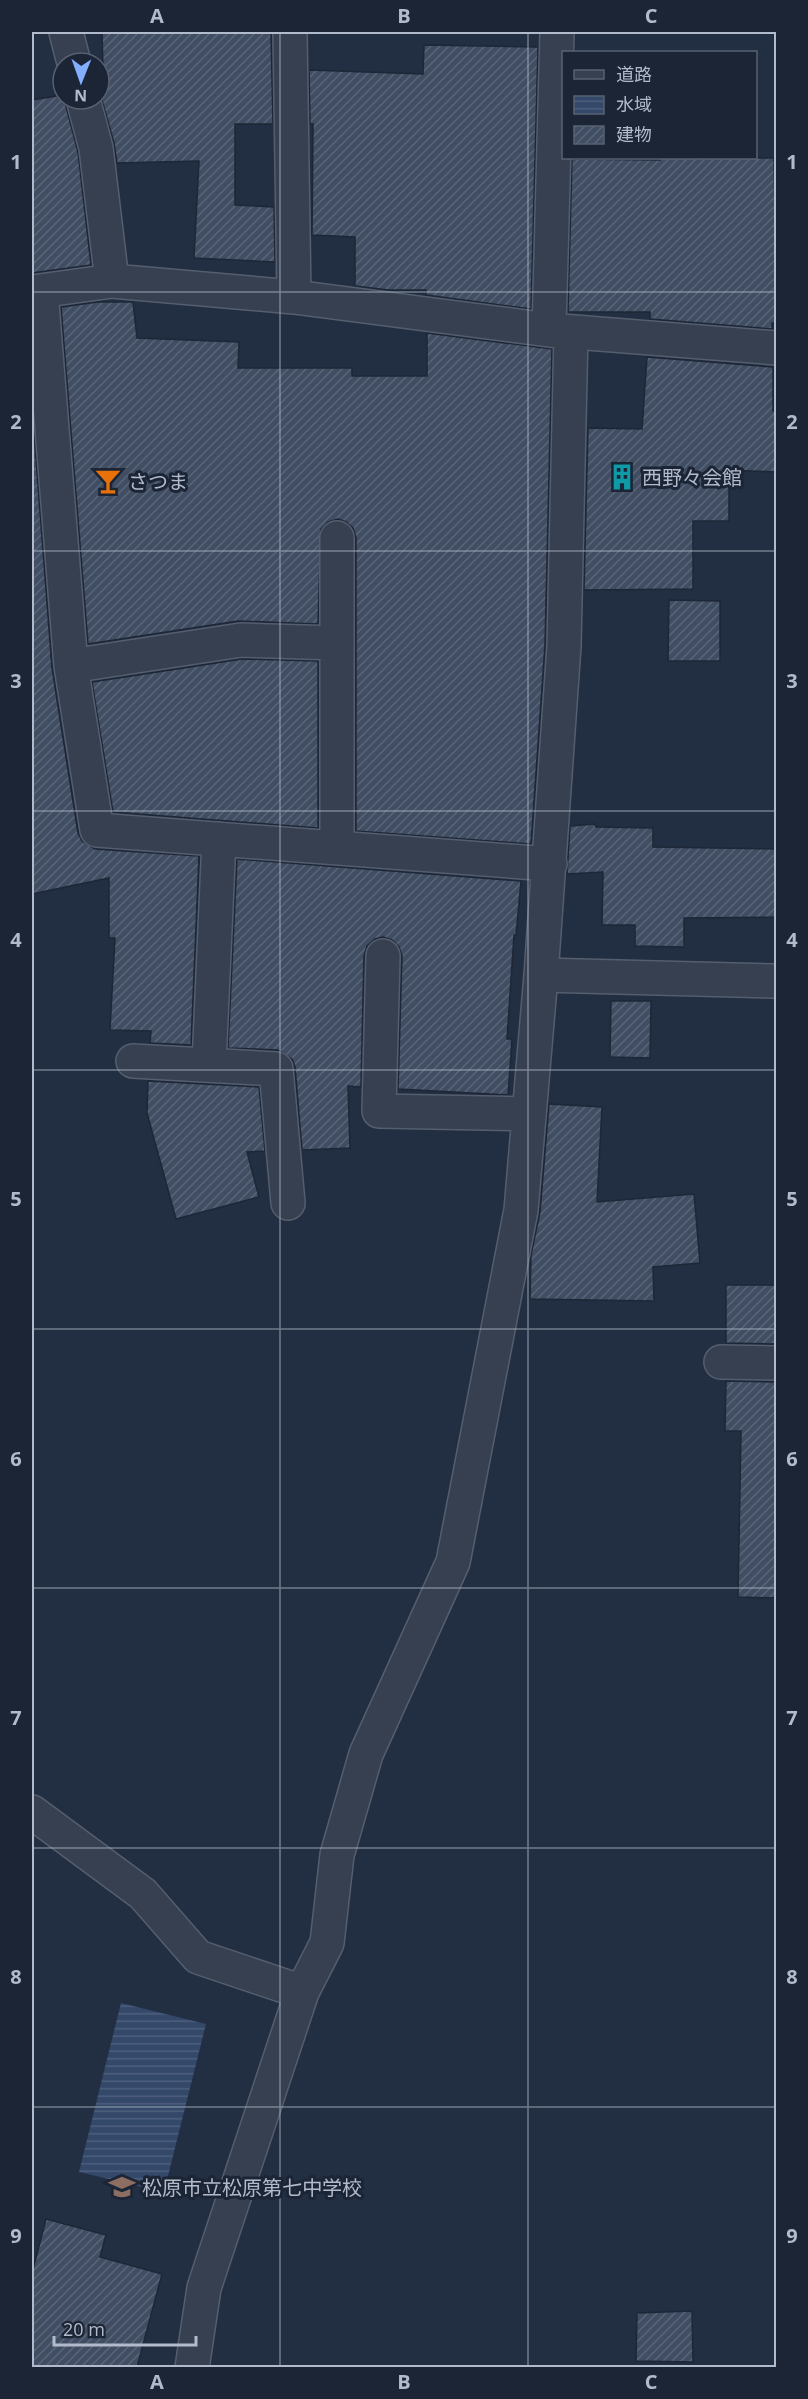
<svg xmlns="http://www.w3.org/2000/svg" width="808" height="2399" viewBox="0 0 808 2399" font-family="'Open Sans','Noto Sans JP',sans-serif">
<defs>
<pattern id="water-rules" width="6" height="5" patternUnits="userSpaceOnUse" patternTransform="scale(1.5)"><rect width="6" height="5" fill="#344869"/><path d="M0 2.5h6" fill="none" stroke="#4f607d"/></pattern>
<pattern id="building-hatch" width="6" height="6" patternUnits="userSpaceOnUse" patternTransform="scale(1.5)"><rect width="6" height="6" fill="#404d63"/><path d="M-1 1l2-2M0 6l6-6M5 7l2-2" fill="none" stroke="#596578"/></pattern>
</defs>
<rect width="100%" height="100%" fill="#222e41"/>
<!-- water -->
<path fill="url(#water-rules)" d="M 121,2003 L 206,2024 L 164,2192 L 79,2172 Z"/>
<!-- building -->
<path fill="url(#building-hatch)" stroke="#1d2737" stroke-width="1.5" d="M 102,32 L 271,32 L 273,124 L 235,124 L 235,205 L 274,207 L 275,262 L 194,258 L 199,161 L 117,163 L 114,143 L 99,90 L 99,68 L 103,68 Z
M 424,45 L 538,47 L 531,309 L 426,295 L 426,290 L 388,290 L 355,286 L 355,237 L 312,235 L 313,124 L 310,124 L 309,70 L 423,74 Z
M 63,95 L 78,152 L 91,265 L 32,273 L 32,100 Z
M 660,158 L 774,158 L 777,323 L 772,323 L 772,329 L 650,319 L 650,312 L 568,312 L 572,159 L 660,160 Z
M 98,302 L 133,302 L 137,338 L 239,342 L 238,368 L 352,368 L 352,376 L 427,376 L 427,333 L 552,349 L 545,645 L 531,844 L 356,831 L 356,538 L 353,528 L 346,522 L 338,519 L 328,522 L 321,529 L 318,624 L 238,621 L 88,644 L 61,307 Z
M 647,357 L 773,367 L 773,411 L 777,411 L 777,472 L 729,470 L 729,521 L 693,521 L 693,589 L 584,590 L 588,428 L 642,429 Z
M 32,407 L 52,668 L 78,833 L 82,841 L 95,849 L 199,856 L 191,1045 L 150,1043 L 151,1031 L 110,1030 L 115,938 L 109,938 L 109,878 L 32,894 Z
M 669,600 L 720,601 L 720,661 L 668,661 Z
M 242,659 L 318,661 L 318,828 L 113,812 L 92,682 Z
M 595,824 L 596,827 L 653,828 L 653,847 L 777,849 L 777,917 L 684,918 L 684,947 L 635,946 L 635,925 L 602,925 L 603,872 L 567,874 L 570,826 Z
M 237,859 L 521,881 L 516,935 L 514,935 L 507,1039 L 512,1039 L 508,1095 L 398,1089 L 402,956 L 399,947 L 392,940 L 383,937 L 375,939 L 367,946 L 364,956 L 361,1087 L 348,1086 L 350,1148 L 302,1150 L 295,1067 L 292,1059 L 278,1050 L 228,1048 Z
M 611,1001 L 651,1001 L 650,1058 L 610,1057 Z
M 148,1081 L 259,1087 L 265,1151 L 247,1152 L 259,1197 L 176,1219 L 147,1113 Z
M 549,1104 L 602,1107 L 597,1202 L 694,1194 L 700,1263 L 653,1267 L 654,1301 L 530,1299 L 531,1255 L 540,1212 Z
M 726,1285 L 777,1285 L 777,1344 L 726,1343 Z
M 726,1381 L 777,1382 L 777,1598 L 738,1597 L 741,1431 L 725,1431 Z
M 46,2219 L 106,2235 L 100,2257 L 162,2274 L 137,2367 L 32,2367 L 32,2273 Z
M 692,2311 L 693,2362 L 636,2361 L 637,2313 Z"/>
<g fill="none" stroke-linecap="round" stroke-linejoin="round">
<!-- minor casing -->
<g stroke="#545e6e" stroke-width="36">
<path id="minor" d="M 66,32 L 74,63
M 290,32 L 294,297
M 83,99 L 96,148 L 112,281
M 41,291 L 71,666 L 97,830 L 550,864
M 32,292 L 112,281 L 294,297 L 549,330 L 776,348
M 549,330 L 557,32
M 337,538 L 337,848
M 71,666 L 241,640 L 337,643
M 383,956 L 379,1111 L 529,1114
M 541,975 L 776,981
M 133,1061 L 276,1069 L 288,1203
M 209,1064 L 219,839
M 721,1362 L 776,1363
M 32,1812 L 143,1894 L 198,1957 L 302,1992
M 192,2368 L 204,2288 L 302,1992 L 327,1943 L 337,1855 L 366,1754 L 453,1562 L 521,1210 L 541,975 L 564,646 L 571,332"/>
</g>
<!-- minor -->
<use href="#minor" stroke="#364050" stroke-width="33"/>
</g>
<!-- grid -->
<path fill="none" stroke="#b2bbcb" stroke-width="1.5" stroke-opacity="0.55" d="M 280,32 L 280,2368M 528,32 L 528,2368M 32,292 L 776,292M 32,551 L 776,551M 32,811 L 776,811M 32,1070 L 776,1070M 32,1329 L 776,1329M 32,1588 L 776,1588M 32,1848 L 776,1848M 32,2107 L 776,2107"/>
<!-- icons -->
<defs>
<g id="building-bare" transform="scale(2.07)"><path d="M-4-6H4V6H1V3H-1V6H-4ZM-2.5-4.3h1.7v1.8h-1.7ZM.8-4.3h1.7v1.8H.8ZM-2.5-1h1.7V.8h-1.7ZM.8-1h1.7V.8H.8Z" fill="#0f9aa8" stroke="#1b2535" stroke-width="2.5" paint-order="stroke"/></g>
<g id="bar-bare" transform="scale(2.07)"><path d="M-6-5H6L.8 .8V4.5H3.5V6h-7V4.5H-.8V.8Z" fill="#e8710a" stroke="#1b2535" stroke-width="2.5" paint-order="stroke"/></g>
<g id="school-bare" transform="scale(2.07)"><path d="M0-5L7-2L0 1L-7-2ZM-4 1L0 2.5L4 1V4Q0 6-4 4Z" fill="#8d6e63" stroke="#1b2535" stroke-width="2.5" paint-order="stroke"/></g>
</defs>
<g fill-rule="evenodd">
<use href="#building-bare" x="622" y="477"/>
<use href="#bar-bare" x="108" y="481"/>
<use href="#school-bare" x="122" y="2187"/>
</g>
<g text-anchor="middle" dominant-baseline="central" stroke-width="6" stroke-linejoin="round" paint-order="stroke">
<!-- poi labels -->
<g font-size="20" fill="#b2bbcb" stroke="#1b2535" text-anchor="start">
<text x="642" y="477">西野々会館</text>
<text x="128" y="481">さつま</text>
<text x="142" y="2187">松原市立松原第七中学校</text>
</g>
</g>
<!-- border -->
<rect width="808" height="2399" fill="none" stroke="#1b2535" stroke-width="66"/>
<!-- legend -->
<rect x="562" y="51" width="195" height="108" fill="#1b2535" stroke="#576171" stroke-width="1.5"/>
<rect x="574" y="70" width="30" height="9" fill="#364050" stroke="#576171" stroke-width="1.5"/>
<text x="616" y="81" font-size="18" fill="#b2bbcb">道路</text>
<rect x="574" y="96" width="30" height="18" fill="url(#water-rules)" stroke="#576171" stroke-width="1.5"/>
<text x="616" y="111" font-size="18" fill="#b2bbcb">水域</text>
<rect x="574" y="126" width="30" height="18" fill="url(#building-hatch)" stroke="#576171" stroke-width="1.5"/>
<text x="616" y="141" font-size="18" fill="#b2bbcb">建物</text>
<!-- north arrow -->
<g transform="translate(81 81) rotate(181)"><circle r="28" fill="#1b2535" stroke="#576171" stroke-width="1.5"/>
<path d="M0-4.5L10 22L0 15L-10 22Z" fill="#84aeff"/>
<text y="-9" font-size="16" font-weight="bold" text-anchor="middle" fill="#b2bbcb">N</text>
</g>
<!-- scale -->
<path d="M54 2336v9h142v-9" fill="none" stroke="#b2bbcb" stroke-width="3"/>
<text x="63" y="2336" font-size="18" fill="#b2bbcb" stroke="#1b2535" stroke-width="4.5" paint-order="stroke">20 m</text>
<rect x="33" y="33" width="742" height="2333" fill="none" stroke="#b2bbcb" stroke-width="2"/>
<g font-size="20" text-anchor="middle" font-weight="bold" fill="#b2bbcb">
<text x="157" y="23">A</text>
<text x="404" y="23">B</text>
<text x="651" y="23">C</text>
<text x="16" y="169">1</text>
<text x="792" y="169">1</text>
<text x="16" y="429">2</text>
<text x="792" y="429">2</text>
<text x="16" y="688">3</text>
<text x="792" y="688">3</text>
<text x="16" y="947">4</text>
<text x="792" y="947">4</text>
<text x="16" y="1206">5</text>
<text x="792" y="1206">5</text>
<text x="16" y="1466">6</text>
<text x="792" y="1466">6</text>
<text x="16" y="1725">7</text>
<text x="792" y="1725">7</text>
<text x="16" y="1984">8</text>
<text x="792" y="1984">8</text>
<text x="16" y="2243">9</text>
<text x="792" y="2243">9</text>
<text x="157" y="2389">A</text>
<text x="404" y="2389">B</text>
<text x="651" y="2389">C</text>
</g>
</svg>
